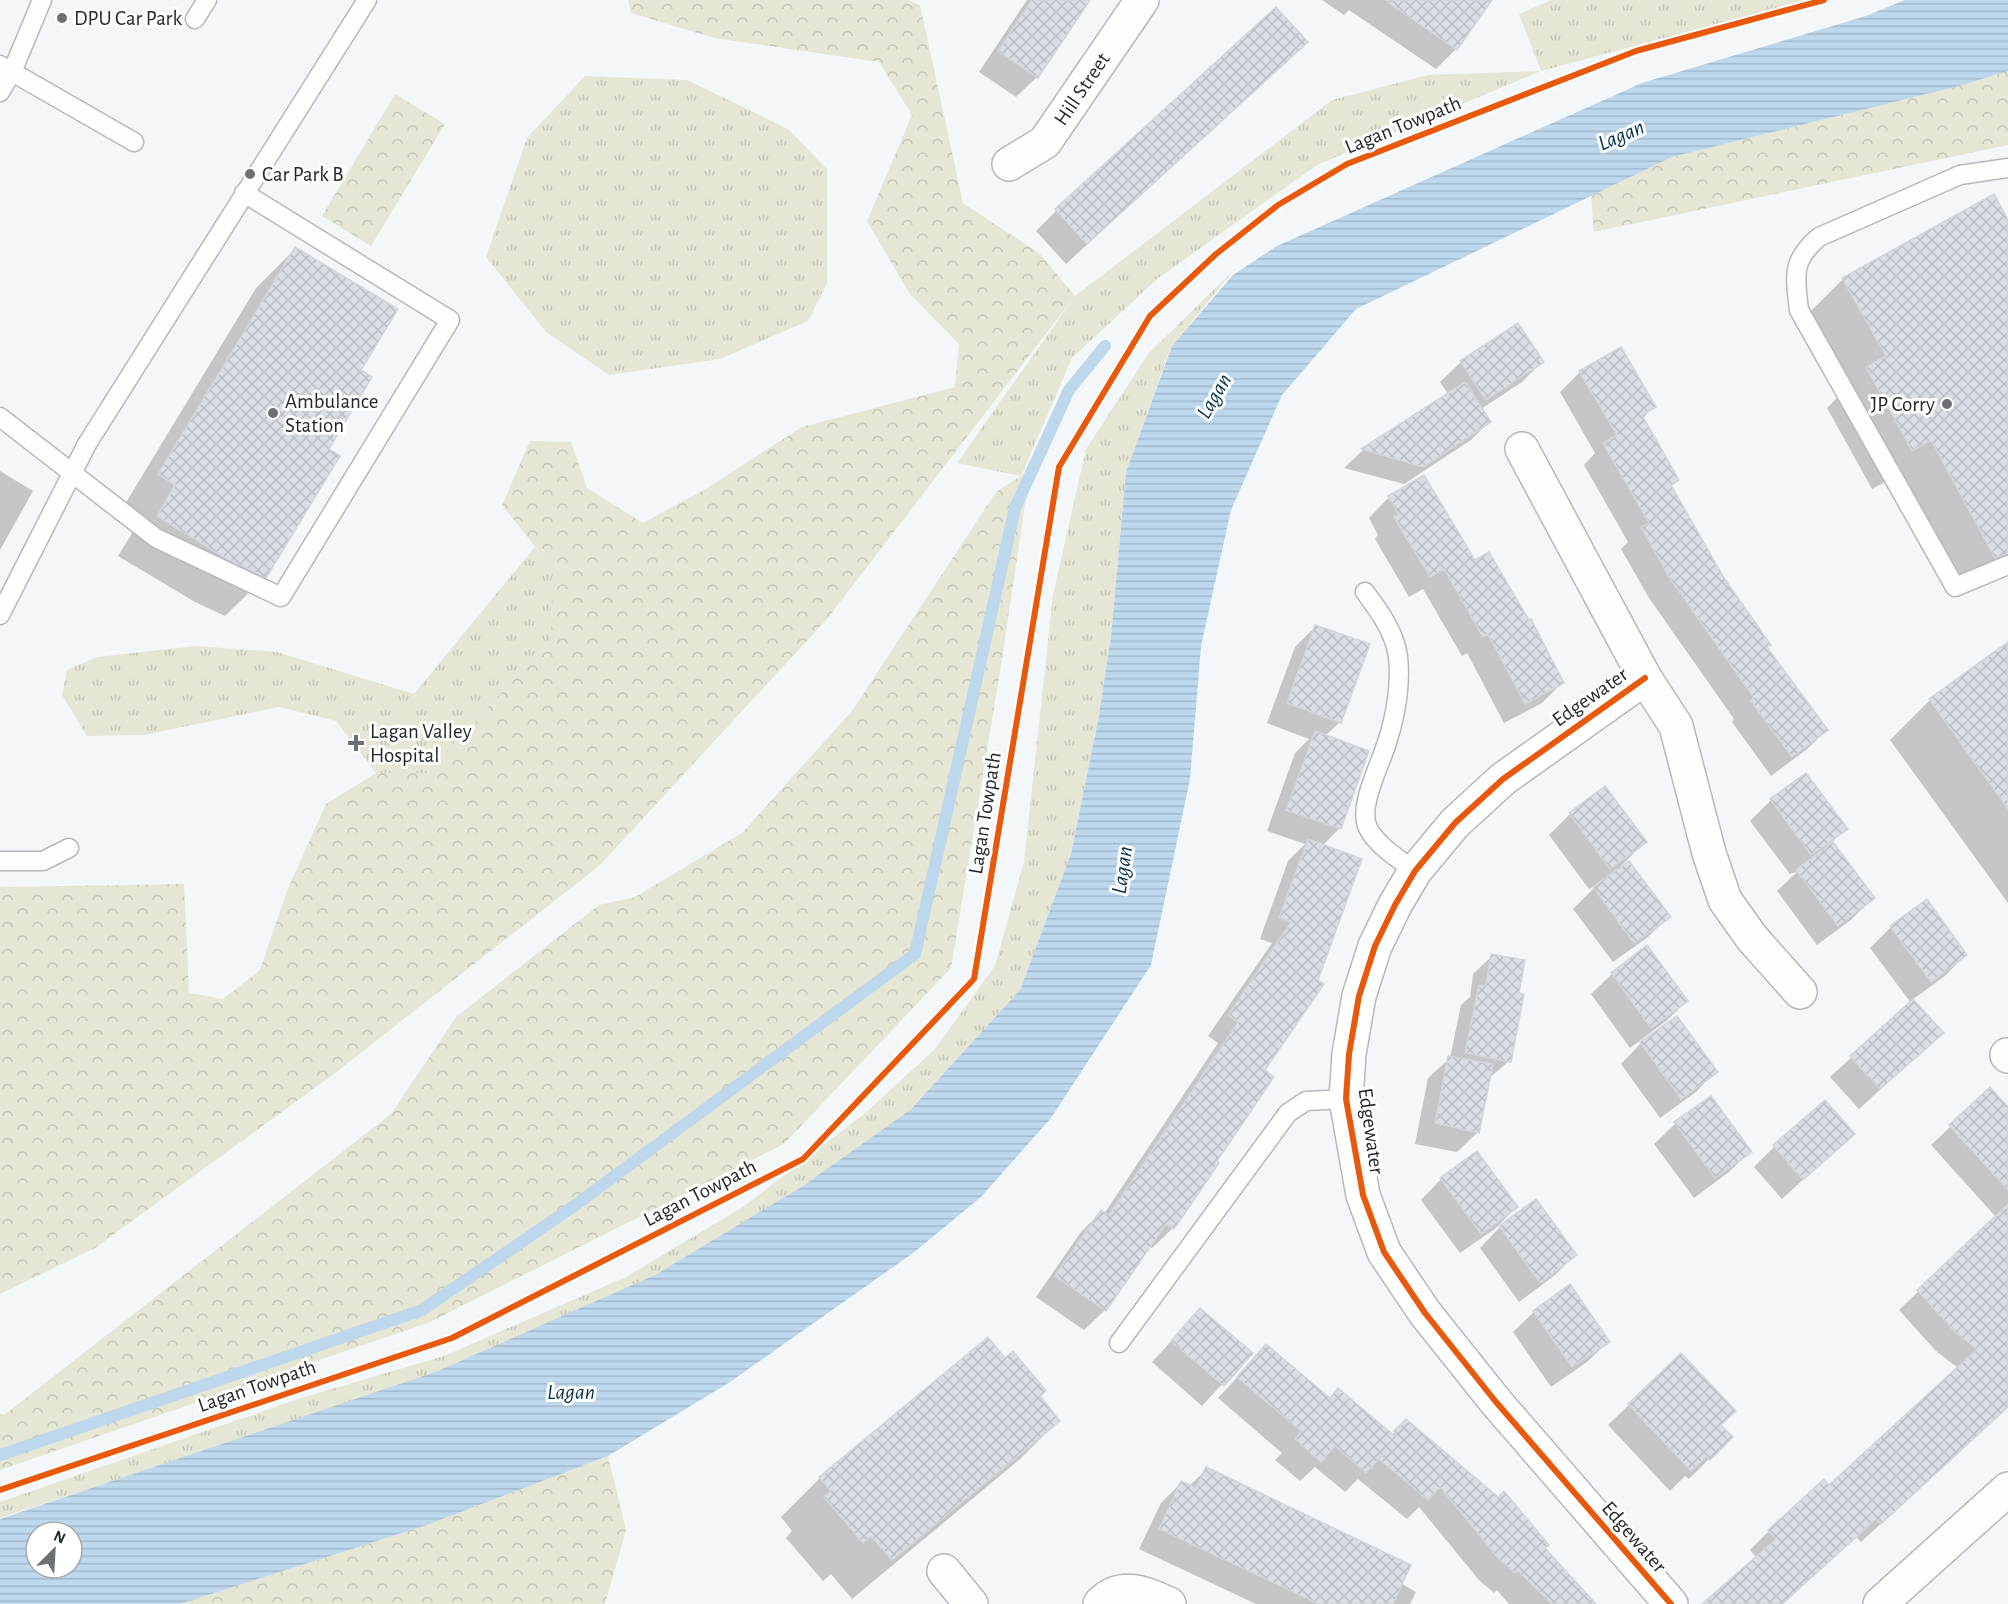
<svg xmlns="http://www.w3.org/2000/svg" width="2008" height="1604" viewBox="0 0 2008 1604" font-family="'Alegreya Sans',sans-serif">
<defs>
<pattern id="grass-tufts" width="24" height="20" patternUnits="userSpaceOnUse" patternTransform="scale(1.5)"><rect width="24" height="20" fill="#e5e6d4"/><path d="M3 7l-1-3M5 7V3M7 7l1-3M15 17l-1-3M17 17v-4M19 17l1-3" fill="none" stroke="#c4c5b6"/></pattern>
<pattern id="forest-crowns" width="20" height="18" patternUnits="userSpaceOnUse" patternTransform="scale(1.5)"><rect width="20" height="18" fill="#e5e6d4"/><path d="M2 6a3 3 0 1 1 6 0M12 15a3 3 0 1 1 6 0" fill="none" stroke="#c4c5b6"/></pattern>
<pattern id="water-rules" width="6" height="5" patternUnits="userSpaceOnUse" patternTransform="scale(1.5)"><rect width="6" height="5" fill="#bdd7ed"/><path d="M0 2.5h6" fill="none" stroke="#a2b9cc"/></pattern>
<pattern id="building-cross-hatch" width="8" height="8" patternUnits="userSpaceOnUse" patternTransform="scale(1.5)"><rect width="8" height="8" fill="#d8dee4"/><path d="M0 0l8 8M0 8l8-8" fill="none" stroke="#b9bec4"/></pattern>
</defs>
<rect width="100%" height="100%" fill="#f4f7f9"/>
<!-- grass -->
<path fill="url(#grass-tufts)" d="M 1551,0 L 1806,0 L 1541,71 L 1317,165 L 1157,279 L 1072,358 L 1021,476 L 957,463 L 1075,296 L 1332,100 L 1428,75 L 1541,71 L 1519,14 Z
M 585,76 L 687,80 L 788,129 L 827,169 L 827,283 L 808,321 L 720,359 L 609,375 L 546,332 L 486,257 L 527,138 Z
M 1232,272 L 1170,349 L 1126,472 L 1111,637 L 1098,721 L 1071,854 L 1020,990 L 905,1115 L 767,1211 L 579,1318 L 355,1402 L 0,1518 L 0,1502 L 298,1399 L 444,1356 L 626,1277 L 743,1207 L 864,1114 L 934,1050 L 995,966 L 1024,862 L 1053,595 L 1086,449 L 1149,353 Z
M 535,547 L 552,568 L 551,639 L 427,773 L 376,773 L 336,721 L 279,707 L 144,735 L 87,736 L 62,695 L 67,670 L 97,657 L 196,646 L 277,652 L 414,694 Z"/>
<!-- forest -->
<path fill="url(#forest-crowns)" d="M 628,0 L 908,0 L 920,5 L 963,203 L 1040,254 L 1075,296 L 827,619 L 599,866 L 334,1074 L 95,1248 L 0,1294 L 0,887 L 184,884 L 189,993 L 223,999 L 260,970 L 287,891 L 326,804 L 376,773 L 427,773 L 551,639 L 552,568 L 502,505 L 530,441 L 571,442 L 587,488 L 643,523 L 707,488 L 802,427 L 955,387 L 959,344 L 909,293 L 867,221 L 912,115 L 879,62 L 714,38 L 631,13 Z
M 2008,71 L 2008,145 L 1594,232 L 1591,196 L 1672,157 L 1963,85 Z
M 395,94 L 445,124 L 371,246 L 322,216 Z
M 1030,470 L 1002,659 L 951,968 L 784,1144 L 430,1322 L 0,1470 L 0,1413 L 4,1415 L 391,1114 L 456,1017 L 599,905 L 635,897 L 742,833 L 852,711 L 996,492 Z
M 608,1456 L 626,1530 L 605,1604 L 180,1604 L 427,1525 Z"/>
<!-- water -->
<path fill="url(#water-rules)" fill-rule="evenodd" d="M 1905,0 L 2008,0 L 2008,71 L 1963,85 L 1672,157 L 1356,309 L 1282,395 L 1231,510 L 1201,646 L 1190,779 L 1151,965 L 1051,1118 L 981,1197 L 913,1253 L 730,1382 L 608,1456 L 427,1525 L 180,1604 L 0,1604 L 0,1519 L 438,1371 L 655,1275 L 800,1188 L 910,1110 L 1020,990 L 1071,854 L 1098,721 L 1111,637 L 1126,472 L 1172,346 L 1233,275 L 1277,246 L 1642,83 L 1866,16 ZM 36,1532 L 72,1532 L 72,1568 L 36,1568 Z"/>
<!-- shadow -->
<path fill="#0003" d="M 1027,0 L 1088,0 L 1037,77 L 1016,97 L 979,72 Z
M 1322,0 L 1466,0 L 1456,49 L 1436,69 L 1349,10 L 1344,15 Z
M 1285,62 L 1066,264 L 1036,231 L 1057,210 Z
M 2008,223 L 2008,553 L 1949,585 L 1891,479 L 1872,489 L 1827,408 L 1844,391 L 1804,318 L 1843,279 Z
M 295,249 L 359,370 L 265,577 L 225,616 L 195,602 L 118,556 L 137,525 L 119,514 L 256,288 Z
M 1461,362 L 1542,362 L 1522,382 L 1481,409 L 1489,422 L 1471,440 L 1404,484 L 1344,468 L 1362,451 L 1448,394 L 1440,382 Z
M 1580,372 L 1654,406 L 1642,419 L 1678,480 L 1670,487 L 1766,647 L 1827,730 L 1806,750 L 1771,776 L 1732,722 L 1734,719 L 1649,598 L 1621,549 L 1628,542 L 1584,465 L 1595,453 L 1560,392 Z
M 0,471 L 33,491 L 0,550 Z
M 1389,497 L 1475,562 L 1562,683 L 1542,703 L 1504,723 L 1467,653 L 1462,656 L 1423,589 L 1409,597 L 1375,539 L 1378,535 L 1369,518 Z
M 1316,626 L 1340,722 L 1325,736 L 1340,828 L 1322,846 L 1263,1071 L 1173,1228 L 1152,1248 L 1149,1246 L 1105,1310 L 1084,1330 L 1036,1297 L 1081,1232 L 1101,1212 L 1104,1214 L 1218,1043 L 1208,1036 L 1272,943 L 1260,939 L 1288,861 L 1305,844 L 1267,831 L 1295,753 L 1309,739 L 1267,723 L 1295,647 Z
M 2008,644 L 2008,903 L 1890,740 L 1930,700 Z
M 1806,775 L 1846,828 L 1831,843 L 1873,898 L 1852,919 L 1817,945 L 1777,891 L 1797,872 L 1790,874 L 1750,821 L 1771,800 Z
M 1605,788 L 1645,842 L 1621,866 L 1669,916 L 1648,937 L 1613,962 L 1573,909 L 1598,884 L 1589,889 L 1549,835 L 1570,814 Z
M 1926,901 L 1965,955 L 1945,976 L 1912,1000 L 1942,1033 L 1859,1109 L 1830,1077 L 1911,1003 L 1870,948 L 1891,927 Z
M 1492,956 L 1509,1061 L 1488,1079 L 1478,1132 L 1457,1152 L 1415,1144 L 1428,1078 L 1450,1058 L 1461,1005 L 1470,997 L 1473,974 Z
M 1612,974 L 1687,1001 L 1666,1021 L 1630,1048 L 1591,994 Z
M 1641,1043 L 1716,1071 L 1696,1092 L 1660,1118 L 1621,1064 Z
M 1990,1090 L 2008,1109 L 2008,1407 L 1861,1542 L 1856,1537 L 1783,1604 L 1705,1604 L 1757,1558 L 1750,1550 L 1769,1531 L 1824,1481 L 1829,1487 L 1958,1368 L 1936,1351 L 1899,1310 L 1996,1217 L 1931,1145 Z
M 1710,1098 L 1750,1152 L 1729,1172 L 1694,1198 L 1654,1144 L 1675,1124 Z
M 1853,1134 L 1782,1199 L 1754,1167 L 1774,1147 Z
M 1477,1153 L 1516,1207 L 1496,1228 L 1460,1253 L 1421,1200 L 1441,1179 Z
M 1500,1227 L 1575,1255 L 1555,1275 L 1519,1302 L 1480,1248 Z
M 1200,1310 L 1251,1353 L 1202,1406 L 1152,1362 Z
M 1534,1312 L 1608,1342 L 1587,1362 L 1551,1387 L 1513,1332 Z
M 1266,1346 L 1329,1399 L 1392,1435 L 1406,1421 L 1543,1549 L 1594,1604 L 1509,1604 L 1497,1590 L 1494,1593 L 1479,1580 L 1419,1507 L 1407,1519 L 1358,1479 L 1345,1492 L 1315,1467 L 1300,1481 L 1275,1460 L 1282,1453 L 1218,1398 Z
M 1681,1355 L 1720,1426 L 1731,1437 L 1689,1479 L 1685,1476 L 1670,1491 L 1608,1425 Z
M 1038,1396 L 1058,1421 L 1019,1460 L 852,1599 L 831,1574 L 823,1581 L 786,1538 L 792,1531 L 781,1517 L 820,1478 Z
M 1207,1469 L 1416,1592 L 1410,1604 L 1256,1604 L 1139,1549 L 1161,1503 L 1181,1483 L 1189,1486 Z"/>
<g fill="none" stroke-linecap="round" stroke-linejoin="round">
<!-- stream -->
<path stroke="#bdd7ed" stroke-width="12" d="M 0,1455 L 422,1310 L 574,1206 L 915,954 L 1015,508 L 1069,390 L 1105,346"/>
</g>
<!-- building -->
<path fill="url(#building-cross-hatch)" stroke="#d2d6da" stroke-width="1.5" d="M 1032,0 L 1090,0 L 1038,78 L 998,51 Z
M 1385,0 L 1492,0 L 1457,50 Z
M 1276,7 L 1308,42 L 1087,244 L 1055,209 Z
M 1994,194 L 2008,220 L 2008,554 L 1995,558 L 1931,440 L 1912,451 L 1866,367 L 1886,356 L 1842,278 Z
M 295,247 L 398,309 L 361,370 L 372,377 L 329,449 L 340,456 L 266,578 L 234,563 L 157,516 L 175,485 L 158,474 Z
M 1518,323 L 1544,362 L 1486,400 L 1460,361 Z
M 1621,347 L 1656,407 L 1642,415 L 1679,480 L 1671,485 L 1724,578 L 1771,645 L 1767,647 L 1828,730 L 1792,757 L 1751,701 L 1754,698 L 1669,577 L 1641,527 L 1649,523 L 1603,443 L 1617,435 L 1579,371 Z
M 1465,382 L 1491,422 L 1423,467 L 1361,449 Z
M 1424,475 L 1475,560 L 1489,552 L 1529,620 L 1531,619 L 1564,683 L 1525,704 L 1488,634 L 1483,637 L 1444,569 L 1430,577 L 1394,517 L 1399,515 L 1388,496 Z
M 1315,625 L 1370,644 L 1341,723 L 1287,703 Z
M 2008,642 L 2008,809 L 1929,699 Z
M 1315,731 L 1369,751 L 1341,829 L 1286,810 Z
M 1806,773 L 1848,829 L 1811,855 L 1770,799 Z
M 1605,786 L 1647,842 L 1610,869 L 1569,813 Z
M 1308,839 L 1362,859 L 1318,980 L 1324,984 L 1265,1070 L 1274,1077 L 1217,1161 L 1219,1163 L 1174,1229 L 1166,1224 L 1106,1311 L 1055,1276 L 1101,1210 L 1109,1215 L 1238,1022 L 1228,1015 L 1291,922 L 1279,918 Z
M 1833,842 L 1875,898 L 1838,926 L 1796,870 Z
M 1629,861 L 1671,917 L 1634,943 L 1593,887 Z
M 1927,899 L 1967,955 L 1931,982 L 1890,926 Z
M 1647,945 L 1688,1001 L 1651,1028 L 1611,973 Z
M 1491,954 L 1525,960 L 1519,993 L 1524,994 L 1511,1062 L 1465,1053 L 1479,985 L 1486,986 Z
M 1913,999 L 1944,1033 L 1880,1089 L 1850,1056 Z
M 1677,1016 L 1718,1072 L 1681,1099 L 1640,1042 Z
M 1448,1056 L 1493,1064 L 1479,1133 L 1435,1123 Z
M 1990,1087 L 2008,1107 L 2008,1190 L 1949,1125 Z
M 1711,1096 L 1752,1152 L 1715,1178 L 1674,1122 Z
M 1825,1100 L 1855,1134 L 1803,1180 L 1773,1145 Z
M 1477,1151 L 1518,1207 L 1481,1234 L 1440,1178 Z
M 1536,1199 L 1577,1255 L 1540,1283 L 1499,1226 Z
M 2008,1204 L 2008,1407 L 1881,1524 L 1876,1519 L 1782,1604 L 1702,1604 L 1776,1539 L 1768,1530 L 1824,1479 L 1829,1485 L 1977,1349 L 1955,1332 L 1917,1290 Z
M 1570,1284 L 1610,1342 L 1572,1367 L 1533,1311 Z
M 1200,1308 L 1253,1353 L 1224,1386 L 1171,1341 Z
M 988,1337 L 1005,1358 L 1013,1351 L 1046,1391 L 1040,1396 L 1060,1421 L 892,1560 L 871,1536 L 863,1543 L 824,1497 L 831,1491 L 819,1477 Z
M 1266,1344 L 1330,1398 L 1338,1388 L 1397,1438 L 1394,1431 L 1406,1419 L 1498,1497 L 1504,1491 L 1549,1545 L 1545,1548 L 1596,1604 L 1552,1604 L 1518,1571 L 1515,1573 L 1499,1559 L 1440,1487 L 1428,1500 L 1379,1459 L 1386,1451 L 1366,1473 L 1335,1446 L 1321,1462 L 1295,1439 L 1301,1431 L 1237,1377 Z
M 1681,1353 L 1736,1411 L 1721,1425 L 1733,1437 L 1710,1460 L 1707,1456 L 1691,1471 L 1628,1404 Z
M 1206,1467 L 1411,1565 L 1393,1604 L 1319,1604 L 1159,1529 L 1181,1481 L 1196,1488 Z"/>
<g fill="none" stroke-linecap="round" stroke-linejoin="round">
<!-- lane casing -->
<g stroke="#b5b9bc" stroke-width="21">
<path id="lane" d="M 195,19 L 207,0
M 0,65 L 134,142
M 0,92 L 12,72 L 42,0
M 2008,168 L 1960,175 L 1819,237 C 1791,261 1795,275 1799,310 L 1955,587 L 2008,565
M 0,417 L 156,538 L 281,597 L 450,320 L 244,193
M 1365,592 C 1379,611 1395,632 1398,657 C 1401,683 1396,714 1388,739 C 1382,762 1357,806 1368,828 C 1377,846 1399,859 1415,871
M 0,615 L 87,444 L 367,0
M 0,861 L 43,861 L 69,848
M 1119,1343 L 1288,1113 L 1306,1101 L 1346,1099"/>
</g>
<!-- street casing -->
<g stroke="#b5b9bc" stroke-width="36">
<path id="street" d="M 1009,164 L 1045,142 L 1142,0
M 1522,449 L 1645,678 L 1676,726 L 1709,853 L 1725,900 L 1752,938 L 1800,992
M 1645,678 L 1503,779 L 1455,823 L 1415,871 L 1395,905 L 1375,946 L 1359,996 L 1349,1054 L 1346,1099 L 1363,1195 L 1384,1252 L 1425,1313 L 1496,1402 L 1671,1604
M 2007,1055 L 2008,1056
M 944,1571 L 971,1604
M 1100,1604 C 1121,1582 1146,1593 1169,1604"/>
</g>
<!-- secondary casing -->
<g stroke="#b5b9bc" stroke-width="36">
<path id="secondary" d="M 1880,1604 L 2008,1489"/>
</g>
<!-- lane -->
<use href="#lane" stroke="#fdfefe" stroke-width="18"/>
<!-- street -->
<use href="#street" stroke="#fdfefe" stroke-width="33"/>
<!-- secondary -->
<use href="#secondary" stroke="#fdfefe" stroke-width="33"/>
<!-- cycleway casing -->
<g stroke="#fff" stroke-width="10">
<path id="cycleway" d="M 1645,678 L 1503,779 L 1455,823 L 1415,871 L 1395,905 L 1375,946 L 1359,996 L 1349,1054 L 1346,1099 L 1363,1195 L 1384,1252 L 1425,1313 L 1496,1402 L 1671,1604
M 0,1490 L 452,1338 L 803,1159 L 974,979 L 1059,467 L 1150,316 L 1216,254 L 1278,205 L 1347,164 L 1636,51 L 1824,0"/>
</g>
<!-- cycleway -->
<use href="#cycleway" stroke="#e8590c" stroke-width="6"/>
</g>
<!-- markers -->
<g fill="#6c7074" stroke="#fff" stroke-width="2">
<circle cx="62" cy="18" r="6"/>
<circle cx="250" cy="174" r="6"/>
<circle cx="1947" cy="404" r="6"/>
<circle cx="273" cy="413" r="6"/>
<path d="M353 734h6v6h6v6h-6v6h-6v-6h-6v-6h6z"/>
</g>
<g text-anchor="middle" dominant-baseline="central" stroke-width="6" stroke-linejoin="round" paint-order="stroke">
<!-- poi labels -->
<g font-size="21" fill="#23282d" stroke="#fff" text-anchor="start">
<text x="74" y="18">DPU Car Park</text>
<text x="262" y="174">Car Park B</text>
<text x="285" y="401">Ambulance<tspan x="285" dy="24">Station</tspan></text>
<text x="1935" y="404" text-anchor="end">JP Corry</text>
<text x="370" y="731">Lagan Valley<tspan x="370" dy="24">Hospital</tspan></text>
</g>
<!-- street labels -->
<g font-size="21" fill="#23282d" stroke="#fff">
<text transform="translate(1082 89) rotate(-56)">Hill Street</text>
<text transform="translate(1403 125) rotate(-22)">Lagan Towpath</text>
<text transform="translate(1590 697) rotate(-35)">Edgewater</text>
<text transform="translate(985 813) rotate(-81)">Lagan Towpath</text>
<text transform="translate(1371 1131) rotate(82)">Edgewater</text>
<text transform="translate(700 1193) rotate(-27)">Lagan Towpath</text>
<text transform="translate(257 1386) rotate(-19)">Lagan Towpath</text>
<text transform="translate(1634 1537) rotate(49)">Edgewater</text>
</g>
<!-- water labels -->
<g font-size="22" font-style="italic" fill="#08314f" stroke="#fff">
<text transform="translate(1621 135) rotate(-23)">Lagan</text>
<text transform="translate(1214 396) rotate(-60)">Lagan</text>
<text transform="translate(1122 870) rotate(-82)">Lagan</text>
<text x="571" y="1392">Lagan</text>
</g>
</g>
<!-- north arrow -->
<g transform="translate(54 1550) rotate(24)"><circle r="28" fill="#ffffff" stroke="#a7a9ab" stroke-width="1.5"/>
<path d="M0-4.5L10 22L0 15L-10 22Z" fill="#6c7074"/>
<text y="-9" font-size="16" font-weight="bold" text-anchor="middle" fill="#23282d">N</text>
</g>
</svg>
